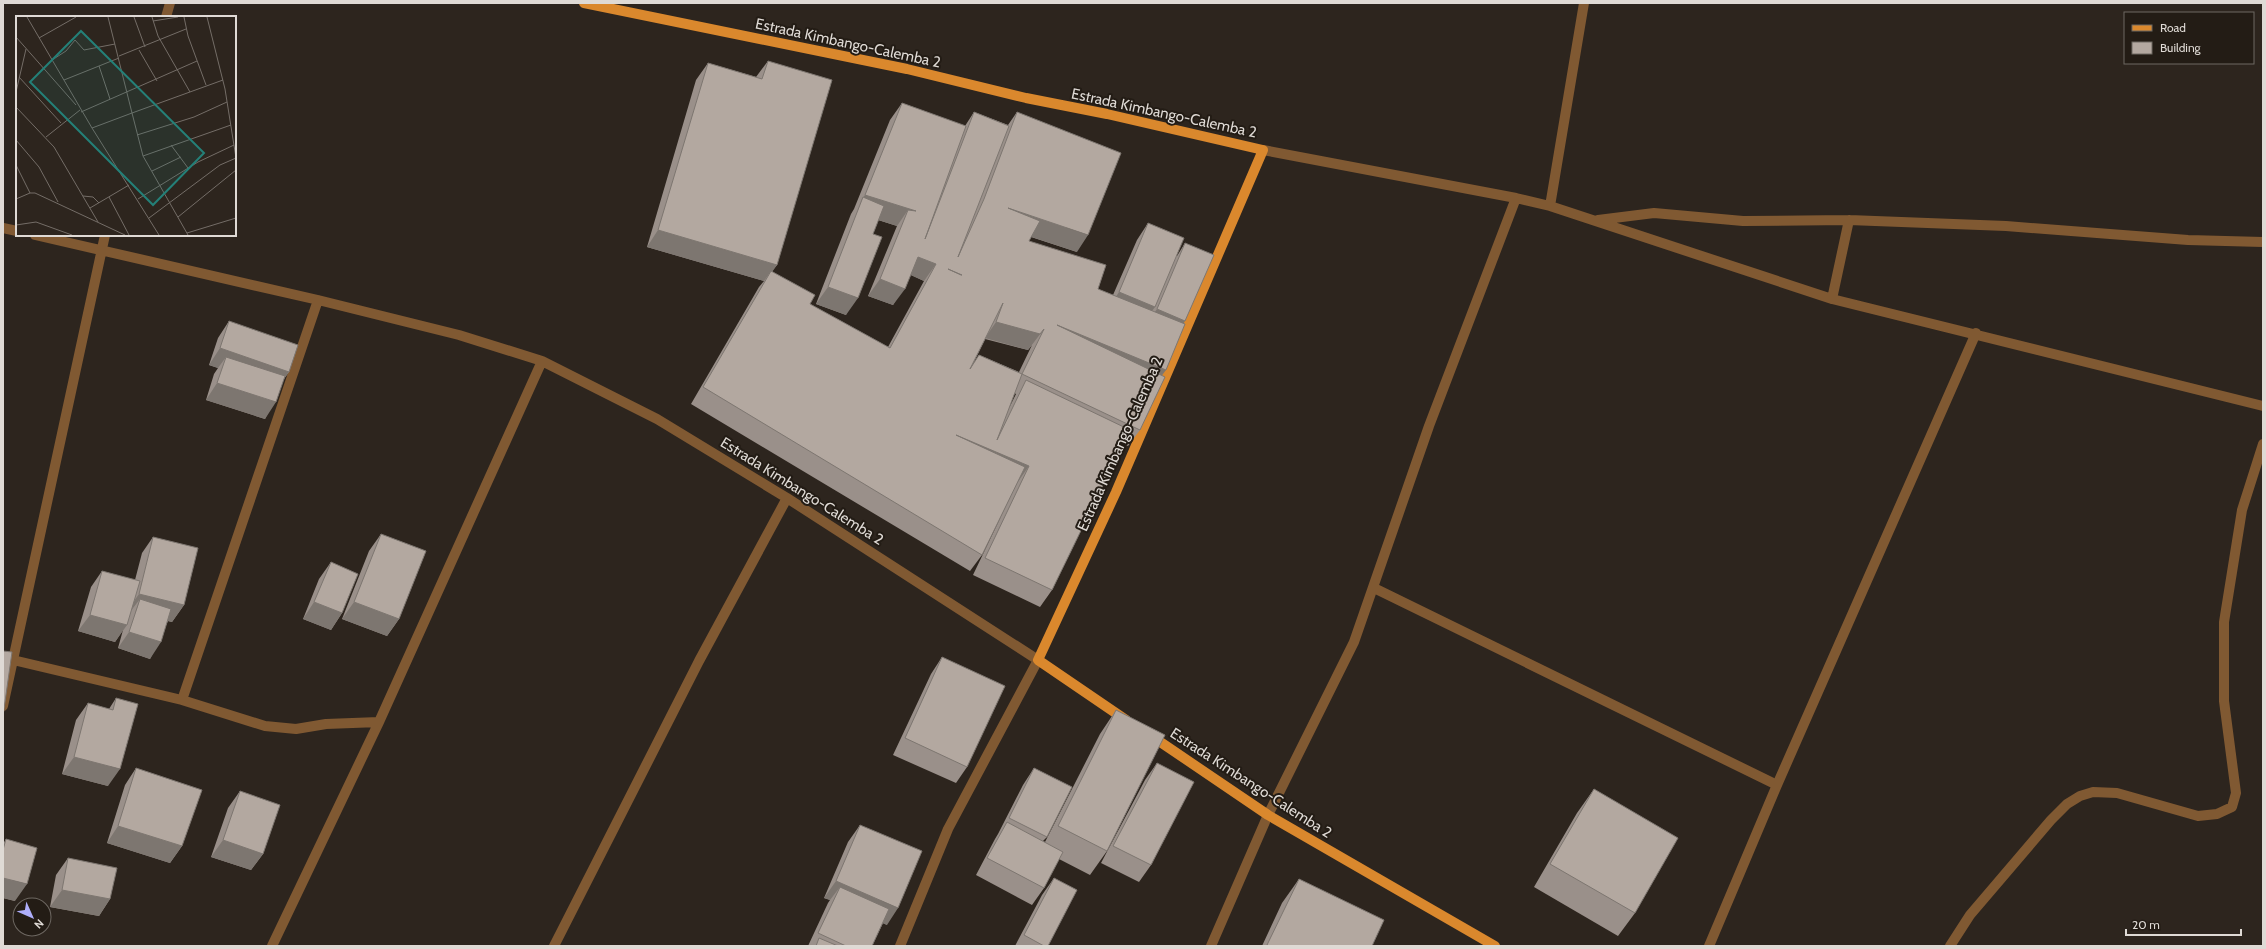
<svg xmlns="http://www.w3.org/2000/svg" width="2266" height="949" viewBox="0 0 2266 949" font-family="Cabin,sans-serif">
<rect width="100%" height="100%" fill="#2d251e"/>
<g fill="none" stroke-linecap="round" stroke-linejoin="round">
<!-- minor -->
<path stroke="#805932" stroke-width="10" d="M 166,17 L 170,3
M 1263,150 L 1516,198 L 1550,206 L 1832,299 L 2263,406
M 1550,206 L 1584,3
M 1598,220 L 1654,213 L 1743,221 L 1849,220 L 2006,226 L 2188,240 L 2263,242
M 3,228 L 17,231
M 35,235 L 318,300 L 459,335 L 542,361 L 657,419 L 787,498 L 1038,660 L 948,829 L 900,946
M 1832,299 L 1849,220
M 1374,588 L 1777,785
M 13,660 L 182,700 L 265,726 L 296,729 L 326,724 L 379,722
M 182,700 L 318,300
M 3,706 L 105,235
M 272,946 L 379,722 L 542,361
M 554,946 L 699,661 L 787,498
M 1211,946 L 1268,815 L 1354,642 L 1429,426 L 1516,198
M 1709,946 L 1777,785 L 1976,333
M 1950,946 L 1970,915 L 2051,820 L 2067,804 L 2080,796 L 2093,792 L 2117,793 L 2198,816 L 2217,814 L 2232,807 L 2236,793 L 2224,701 L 2224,622 L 2242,510 L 2263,444"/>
<!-- major -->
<path stroke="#da882d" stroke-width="10" d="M 584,3 L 907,69 L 1026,98 L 1107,114 L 1263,150 L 1116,492 L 1038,660 L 1126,720
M 1150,735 L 1268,815 L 1495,946"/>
</g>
<!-- wall -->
<path fill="#9a908a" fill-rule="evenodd" d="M 768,61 L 777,265 L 772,271 L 810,304 L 888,347 L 924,281 L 911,275 L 893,305 L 868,296 L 897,226 L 878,220 L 873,234 L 846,315 L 816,304 L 851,214 L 854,209 L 890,120 L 902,103 L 965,126 L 974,112 L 1008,125 L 1017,112 L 1077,252 L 1031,237 L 1029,241 L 1098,289 L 1113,295 L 1137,240 L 1148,223 L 1177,256 L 1185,243 L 1184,324 L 1162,375 L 1140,430 L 1128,446 L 1123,444 L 1052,590 L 1040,607 L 973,575 L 1015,487 L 982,555 L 970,571 L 691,404 L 759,287 L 764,281 L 647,247 L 696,80 L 708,63 L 756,77 ZM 985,339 L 1028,350 L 1032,345 L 1019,372 L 979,355 L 973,364 ZM 1014,393 L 1016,394 L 1009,408 Z
M 229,321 L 289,372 L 284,379 L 265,419 L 206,400 L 214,374 L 218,368 L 209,365 L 218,338 Z
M 381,534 L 399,619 L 387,636 L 342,619 L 369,551 Z
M 153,537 L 184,605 L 172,622 L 168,621 L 150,659 L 118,648 L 123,630 L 115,642 L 78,631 L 91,587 L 102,571 L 135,580 L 142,553 Z
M 331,562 L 342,613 L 331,630 L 303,619 L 319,579 Z
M 942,657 L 967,767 L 956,783 L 893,755 L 931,674 Z
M 116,698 L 108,786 L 62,774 L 76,720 L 88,703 L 109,709 Z
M 1116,710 L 1107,851 L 1090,875 L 1059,859 L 1044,888 L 1032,905 L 976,875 L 995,839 L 998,834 L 1023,785 L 1034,768 L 1047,837 L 1043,841 L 1045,842 L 1100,734 Z
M 1157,763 L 1151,865 L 1139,882 L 1101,863 L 1145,780 Z
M 136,768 L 182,846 L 170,863 L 107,843 L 125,785 Z
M 1594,789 L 1635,913 L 1618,936 L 1534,887 L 1577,813 Z
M 240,791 L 263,854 L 251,870 L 211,857 L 228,808 Z
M 860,825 L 887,925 L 883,923 L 872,946 L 808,946 L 828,903 L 830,900 L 824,898 L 848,842 Z
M 6,839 L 15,901 L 3,898 L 3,844 Z
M 68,858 L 110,899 L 99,916 L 50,907 L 56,875 Z
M 1054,878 L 1048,946 L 1015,946 L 1042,895 Z
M 1299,879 L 1372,946 L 1262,946 L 1282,903 Z"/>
<!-- shaded-wall -->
<path fill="#7d7670" d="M 865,195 L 916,211 L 908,210 L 897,226 L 857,213 L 862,199 Z
M 1008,208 L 1088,235 L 1077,252 L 996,225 Z
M 658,230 L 777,265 L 765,282 L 771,271 L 764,281 L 647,247 Z
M 918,257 L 936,264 L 924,281 L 906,273 Z
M 880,279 L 905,289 L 893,305 L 868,296 Z
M 828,287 L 858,298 L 846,315 L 816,304 Z
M 1119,292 L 1155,307 L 1143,323 L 1108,309 Z
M 1157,309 L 1185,321 L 1174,338 L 1145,326 Z
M 996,322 L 1044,329 L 1028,350 L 985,338 Z
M 1057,325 L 1166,370 L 1154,386 Z
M 220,348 L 289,372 L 277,388 L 226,357 L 218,368 L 209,365 Z
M 217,383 L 276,402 L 265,419 L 206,400 Z
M 956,435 L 1029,466 L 1017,483 Z
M 139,594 L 184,605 L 172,622 L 135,613 L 140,599 L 130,612 L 127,611 Z
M 314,602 L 342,613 L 331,630 L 303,619 Z
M 354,602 L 399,619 L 387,636 L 342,619 Z
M 90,615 L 127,625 L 115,642 L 78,631 Z
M 129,632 L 161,642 L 150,659 L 118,648 Z
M 74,757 L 120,769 L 108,786 L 62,774 Z
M 118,826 L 182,846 L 170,863 L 107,843 Z
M 223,840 L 263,854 L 251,870 L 211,857 Z
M 3,878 L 27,884 L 15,901 L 3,898 Z
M 836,881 L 898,908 L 887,925 L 833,902 L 840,887 L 830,900 L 824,898 Z
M 62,890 L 110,899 L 99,916 L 50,907 Z"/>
<!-- building -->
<path fill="#b3a8a0" stroke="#7d7670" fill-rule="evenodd" d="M 768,61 L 832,80 L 777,265 L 658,230 L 708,63 L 762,79 Z
M 902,103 L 966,126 L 925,239 L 974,112 L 1009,126 L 958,257 L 984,199 L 1017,112 L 1121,153 L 1088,235 L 1008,208 L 1040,221 L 1029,241 L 1106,265 L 1098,289 L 1185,324 L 1166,370 L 1057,325 L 1165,377 L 1140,430 L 1022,374 L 997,440 L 1026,380 L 1130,430 L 1052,590 L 985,558 L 1029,466 L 956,435 L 1025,467 L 982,555 L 703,387 L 771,271 L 815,295 L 810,304 L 890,348 L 936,264 L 918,257 L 905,289 L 880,279 L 908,210 L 916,211 L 865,195 ZM 948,269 L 962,275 L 961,275 ZM 1003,303 L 996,322 L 1040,334 L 1044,329 L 1022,374 L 979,355 L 970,369 Z
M 863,197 L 884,206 L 873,234 L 882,237 L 858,298 L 828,287 Z
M 1148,223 L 1184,238 L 1155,307 L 1119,292 Z
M 1185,243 L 1214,255 L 1185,321 L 1157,309 Z
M 229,321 L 298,345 L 289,372 L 220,348 Z
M 226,357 L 285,376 L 276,402 L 217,383 Z
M 381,534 L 426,551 L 399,619 L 354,602 Z
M 153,537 L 198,548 L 184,605 L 139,594 Z
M 331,562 L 358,574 L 342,613 L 314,602 Z
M 102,571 L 140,581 L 127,625 L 90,615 Z
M 140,599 L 171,609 L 161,642 L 129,632 Z
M 3,651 L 12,652 L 3,716 Z
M 942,657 L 1005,686 L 967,767 L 905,738 Z
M 116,698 L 138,704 L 120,769 L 74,757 L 88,703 L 113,710 Z
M 1116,710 L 1165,735 L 1107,851 L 1058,826 Z
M 1157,763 L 1194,782 L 1151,865 L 1113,846 Z
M 136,768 L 202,790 L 182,846 L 118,826 Z
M 1034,768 L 1072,787 L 1047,837 L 1009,818 Z
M 1594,789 L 1678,838 L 1635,913 L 1550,864 Z
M 240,791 L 280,805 L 263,854 L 223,840 Z
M 1007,822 L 1063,852 L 1044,888 L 987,858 Z
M 860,825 L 922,851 L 898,908 L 836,881 Z
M 6,839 L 37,848 L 27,884 L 3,878 L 3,850 Z
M 68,858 L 117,868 L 110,899 L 62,890 Z
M 1054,878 L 1077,890 L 1048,946 L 1044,946 L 1024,935 Z
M 1299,879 L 1384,920 L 1372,946 L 1270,946 L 1267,945 Z
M 840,887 L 889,909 L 872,946 L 846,946 L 818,933 Z
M 819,938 L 838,946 L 816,946 Z"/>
<g text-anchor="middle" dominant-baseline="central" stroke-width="4" stroke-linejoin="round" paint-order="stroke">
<!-- street labels -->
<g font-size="15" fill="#dfdad5" stroke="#231c15">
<text transform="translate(848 43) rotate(12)">Estrada Kimbango-Calemba 2</text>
<text transform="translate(1164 113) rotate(12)">Estrada Kimbango-Calemba 2</text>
<text transform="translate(1120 444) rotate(-66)">Estrada Kimbango-Calemba 2</text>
<text transform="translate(802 491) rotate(32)">Estrada Kimbango-Calemba 2</text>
<text transform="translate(1251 783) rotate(33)">Estrada Kimbango-Calemba 2</text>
</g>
</g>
<!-- overview -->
<g transform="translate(16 16)">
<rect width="220" height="220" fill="#2d251e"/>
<path fill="none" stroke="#746d67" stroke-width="1" d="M 11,1 L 76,112M 92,1 L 116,97 L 76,112 L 143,219M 118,1 L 129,31M 136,1 L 142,20 L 174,76M 168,1 L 172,20 L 190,69M 191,1 L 209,73 L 220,142M 137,5 L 162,1M 0,21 L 60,89M 23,22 L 60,1M 123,34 L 141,65M 103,40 L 170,13M 36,44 L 50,35 L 59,24 L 68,34 L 99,28M 83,50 L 94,83M 3,61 L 45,107M 48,64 L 103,42M 0,76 L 10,33M 0,91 L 38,131 L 82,206M 65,96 L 181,45M 121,119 L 178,101 L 211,86M 30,121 L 64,94M 0,124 L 23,151 L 42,186M 155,129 L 172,152M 127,140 L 215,109M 0,149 L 14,177M 136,155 L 165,141M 67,180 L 77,181 L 83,187M 93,181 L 113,219M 0,183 L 14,177 L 19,177 L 109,219M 122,183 L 182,146 L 218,129M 74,192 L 113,169M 162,201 L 220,154M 133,202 L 204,149 L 220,142M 0,209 L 20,206 L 56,219M 171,217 L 220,202M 172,219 L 127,140 L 116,97 L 207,64"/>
<path fill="#248078" fill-opacity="0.15" stroke="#248078" stroke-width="2" d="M 65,15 L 188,137 L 137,189 L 14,66 Z"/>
<rect width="220" height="220" fill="none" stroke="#dfdad5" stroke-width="2"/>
</g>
<!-- border -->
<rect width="2266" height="949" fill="none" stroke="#dfdad5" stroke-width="8"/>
<!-- legend -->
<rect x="2124" y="12" width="130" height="52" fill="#231c15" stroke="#6e6862"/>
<rect x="2132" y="25" width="20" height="6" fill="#da882d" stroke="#6e6862"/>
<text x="2160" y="32" font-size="12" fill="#dfdad5">Road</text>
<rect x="2132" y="42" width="20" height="12" fill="#b3a8a0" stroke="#6e6862"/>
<text x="2160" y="52" font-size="12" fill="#dfdad5">Building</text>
<!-- north arrow -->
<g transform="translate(32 917) rotate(135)"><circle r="19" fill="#231c15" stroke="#6e6862"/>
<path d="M0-3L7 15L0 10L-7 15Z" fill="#aeaefa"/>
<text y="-6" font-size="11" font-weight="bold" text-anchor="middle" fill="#dfdad5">N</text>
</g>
<!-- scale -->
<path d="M2126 929v6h115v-6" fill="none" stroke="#dfdad5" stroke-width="2"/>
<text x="2132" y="929" font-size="12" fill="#dfdad5" stroke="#231c15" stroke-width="3" paint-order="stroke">20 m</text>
</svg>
